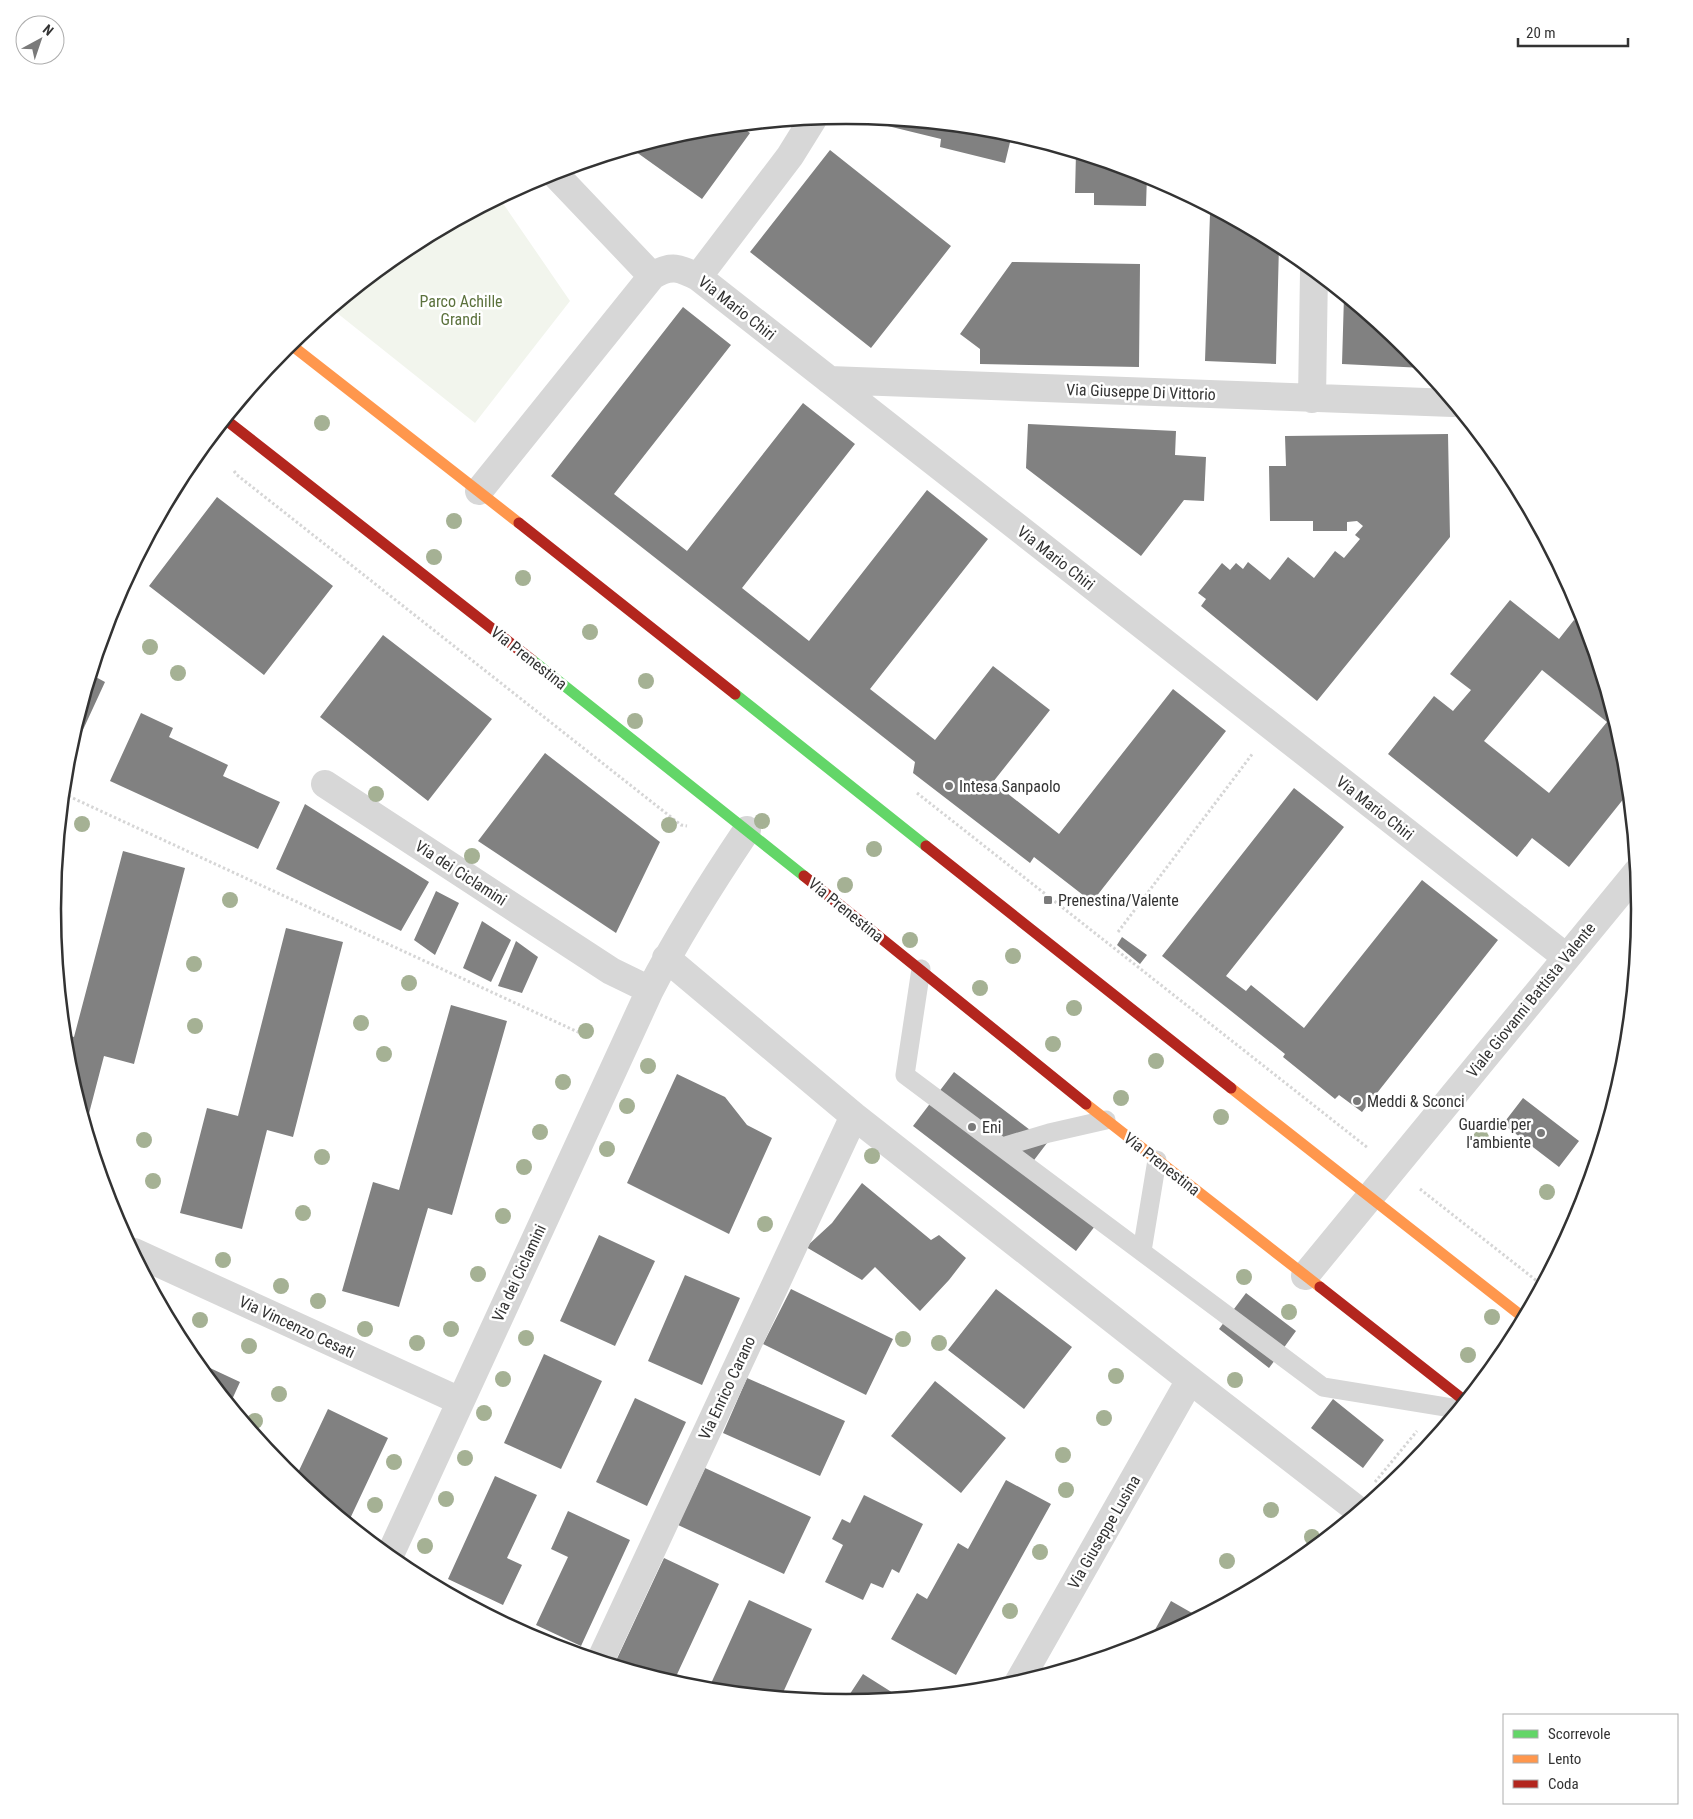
<svg xmlns="http://www.w3.org/2000/svg" width="1693" height="1819" viewBox="0 0 1693 1819" font-family="'Roboto Condensed',sans-serif">
<rect width="100%" height="100%" fill="#fff"/>
<!-- green -->
<path fill="#f2f5ed" d="M 500,199 L 570,301 L 475,423 L 332,309 L 406,249 Z"/>
<!-- building -->
<path fill="#818181" fill-rule="evenodd" d="M 855,116 L 1002,131 L 1012,134 L 1005,163 L 940,147 L 941,139 L 855,118 Z
M 740,126 L 750,133 L 702,199 L 632,149 L 692,131 Z
M 830,150 L 951,246 L 871,348 L 750,252 Z
M 1076,153 L 1147,175 L 1146,206 L 1094,205 L 1094,193 L 1075,193 Z
M 1210,214 L 1222,214 L 1279,245 L 1276,364 L 1205,361 Z
M 1012,262 L 1140,264 L 1139,367 L 980,364 L 980,349 L 960,334 Z
M 1344,296 L 1408,348 L 1424,368 L 1342,364 Z
M 683,307 L 731,345 L 614,494 L 687,551 L 803,403 L 855,444 L 742,588 L 809,641 L 927,490 L 988,539 L 870,689 L 935,740 L 993,666 L 1050,710 L 993,782 L 1059,834 L 1173,689 L 1226,731 L 1092,902 L 1034,857 L 1030,863 L 913,773 L 915,762 L 551,476 Z
M 1028,424 L 1176,431 L 1175,455 L 1206,457 L 1204,501 L 1184,500 L 1141,556 L 1026,468 Z
M 1448,434 L 1450,537 L 1317,701 L 1201,606 L 1206,599 L 1198,593 L 1222,563 L 1230,570 L 1236,563 L 1243,569 L 1248,562 L 1270,580 L 1288,557 L 1314,578 L 1335,551 L 1344,558 L 1360,539 L 1355,535 L 1363,526 L 1357,521 L 1347,522 L 1347,531 L 1313,531 L 1313,521 L 1270,521 L 1269,466 L 1286,466 L 1285,436 Z
M 1510,475 L 1521,496 L 1505,482 Z
M 217,497 L 333,586 L 264,675 L 149,586 Z
M 1510,600 L 1559,639 L 1574,620 L 1588,630 L 1625,755 L 1626,767 L 1623,772 L 1627,775 L 1629,792 L 1569,867 L 1532,838 L 1517,857 L 1388,754 L 1434,696 L 1453,711 L 1471,690 L 1450,674 ZM 1542,670 L 1607,722 L 1549,793 L 1484,741 Z
M 383,635 L 492,719 L 428,801 L 320,717 Z
M 92,675 L 105,682 L 70,758 L 68,757 L 68,754 Z
M 141,713 L 173,728 L 169,737 L 228,765 L 223,776 L 280,802 L 258,849 L 110,781 Z
M 545,753 L 660,842 L 616,933 L 478,841 Z
M 1294,788 L 1344,827 L 1226,976 L 1246,991 L 1251,985 L 1304,1028 L 1422,880 L 1498,940 L 1362,1112 L 1339,1095 L 1335,1099 L 1283,1057 L 1285,1054 L 1162,956 Z
M 305,804 L 429,882 L 401,931 L 276,869 Z
M 123,851 L 185,868 L 134,1064 L 104,1056 L 86,1125 L 68,1064 L 65,1034 L 74,1037 Z
M 436,891 L 459,903 L 435,955 L 414,940 Z
M 482,921 L 511,940 L 491,982 L 463,968 Z
M 286,928 L 343,942 L 293,1137 L 267,1130 L 242,1229 L 180,1213 L 207,1108 L 238,1116 Z
M 1122,937 L 1147,955 L 1140,964 L 1117,945 Z
M 516,941 L 538,957 L 522,993 L 498,986 Z
M 451,1005 L 507,1021 L 452,1215 L 428,1208 L 399,1307 L 342,1291 L 373,1182 L 399,1190 Z
M 954,1072 L 1047,1143 L 1025,1172 L 1095,1226 L 1076,1251 L 913,1126 Z
M 677,1074 L 725,1097 L 747,1125 L 772,1138 L 729,1234 L 627,1183 Z
M 1523,1098 L 1579,1141 L 1559,1167 L 1503,1124 Z
M 862,1183 L 931,1240 L 939,1235 L 966,1258 L 949,1280 L 920,1311 L 875,1267 L 862,1280 L 806,1247 L 832,1223 Z
M 599,1235 L 655,1261 L 615,1346 L 560,1321 Z
M 685,1275 L 740,1298 L 702,1385 L 648,1361 Z
M 791,1289 L 893,1339 L 866,1395 L 763,1344 Z
M 996,1289 L 1072,1347 L 1024,1409 L 948,1350 Z
M 1246,1293 L 1296,1331 L 1269,1368 L 1219,1329 Z
M 544,1354 L 602,1381 L 561,1469 L 504,1443 Z
M 195,1361 L 240,1382 L 230,1404 Z
M 747,1378 L 845,1421 L 820,1476 L 723,1433 Z
M 935,1381 L 1006,1438 L 961,1493 L 891,1436 Z
M 635,1398 L 686,1422 L 647,1506 L 596,1482 Z
M 1333,1399 L 1384,1440 L 1363,1468 L 1311,1428 Z
M 328,1409 L 388,1438 L 348,1523 L 295,1479 Z
M 705,1468 L 811,1517 L 784,1574 L 678,1525 Z
M 495,1476 L 537,1495 L 507,1558 L 522,1565 L 503,1605 L 448,1579 Z
M 1006,1480 L 1051,1504 L 956,1675 L 891,1639 L 917,1593 L 927,1599 L 958,1543 L 968,1549 Z
M 864,1495 L 923,1524 L 899,1573 L 892,1569 L 883,1588 L 871,1583 L 863,1600 L 825,1582 L 843,1545 L 832,1539 L 842,1519 L 850,1523 Z
M 568,1511 L 630,1540 L 581,1646 L 536,1625 L 568,1557 L 551,1549 Z
M 664,1558 L 719,1584 L 673,1683 L 614,1665 Z
M 749,1600 L 812,1629 L 781,1697 L 708,1690 Z
M 1171,1601 L 1199,1617 L 1147,1644 Z
M 863,1674 L 901,1698 L 844,1703 Z"/>
<g fill="none" stroke-linecap="round" stroke-linejoin="round">
<!-- path -->
<path stroke="#d6d6d6" stroke-width="3" stroke-dasharray="2.5 2.5" stroke-linecap="butt" d="M 234,471 L 237,475 L 681,825 L 687,826
M 917,793 L 1368,1148
M 64,794 L 580,1033
M 1118,932 L 1253,753
M 1420,1189 L 1542,1285
M 1375,1482 L 1417,1431"/>
<!-- lane -->
<path stroke="#d7d7d7" stroke-width="19" d="M 921,969 L 905,1075 L 1323,1387 L 1458,1409
M 1002,1147 L 1049,1133 L 1106,1120
M 1142,1251 L 1157,1160"/>
<!-- street -->
<path stroke="#d7d7d7" stroke-width="28" d="M 554,173 L 652,276
M 698,277 L 790,156 L 813,119
M 829,380 L 1453,403
M 1312,399 L 1314,271
M 479,491 L 652,276 C 671,264 680,268 698,277 L 1566,957
M 325,784 L 611,971 L 650,990
M 666,958 L 854,1116 L 1190,1380 L 1359,1511
M 134,1252 L 460,1401
M 1305,1276 L 1637,872
M 389,1557 L 650,990 C 679,934 712,882 747,830
M 600,1661 L 854,1116
M 1018,1683 L 1190,1380"/>
<!-- fast -->
<path stroke="#63d668" stroke-width="11" d="M 532,660 L 804,876
M 735,694 L 926,846"/>
<!-- slow -->
<path stroke="#ff974d" stroke-width="11" d="M 290,344 L 519,523
M 1231,1088 L 1524,1318
M 1086,1104 L 1320,1287"/>
<!-- jam -->
<path stroke="#b3261e" stroke-width="11" d="M 226,420 L 532,660
M 519,523 L 735,694
M 926,846 L 1231,1088
M 804,876 L 1086,1104
M 1320,1287 L 1465,1401"/>
</g>
<!-- trees -->
<g fill="#a5b194">
<circle cx="322" cy="423" r="8"/>
<circle cx="454" cy="521" r="8"/>
<circle cx="434" cy="557" r="8"/>
<circle cx="523" cy="578" r="8"/>
<circle cx="590" cy="632" r="8"/>
<circle cx="150" cy="647" r="8"/>
<circle cx="178" cy="673" r="8"/>
<circle cx="646" cy="681" r="8"/>
<circle cx="635" cy="721" r="8"/>
<circle cx="376" cy="794" r="8"/>
<circle cx="762" cy="821" r="8"/>
<circle cx="82" cy="824" r="8"/>
<circle cx="669" cy="825" r="8"/>
<circle cx="874" cy="849" r="8"/>
<circle cx="472" cy="856" r="8"/>
<circle cx="845" cy="885" r="8"/>
<circle cx="230" cy="900" r="8"/>
<circle cx="910" cy="940" r="8"/>
<circle cx="1013" cy="956" r="8"/>
<circle cx="194" cy="964" r="8"/>
<circle cx="409" cy="983" r="8"/>
<circle cx="980" cy="988" r="8"/>
<circle cx="1074" cy="1008" r="8"/>
<circle cx="361" cy="1023" r="8"/>
<circle cx="195" cy="1026" r="8"/>
<circle cx="586" cy="1031" r="8"/>
<circle cx="1053" cy="1044" r="8"/>
<circle cx="384" cy="1054" r="8"/>
<circle cx="1156" cy="1061" r="8"/>
<circle cx="648" cy="1066" r="8"/>
<circle cx="563" cy="1082" r="8"/>
<circle cx="1121" cy="1098" r="8"/>
<circle cx="627" cy="1106" r="8"/>
<circle cx="1221" cy="1117" r="8"/>
<circle cx="540" cy="1132" r="8"/>
<circle cx="1481" cy="1138" r="8"/>
<circle cx="144" cy="1140" r="8"/>
<circle cx="607" cy="1149" r="8"/>
<circle cx="872" cy="1156" r="8"/>
<circle cx="322" cy="1157" r="8"/>
<circle cx="524" cy="1167" r="8"/>
<circle cx="153" cy="1181" r="8"/>
<circle cx="1547" cy="1192" r="8"/>
<circle cx="303" cy="1213" r="8"/>
<circle cx="503" cy="1216" r="8"/>
<circle cx="765" cy="1224" r="8"/>
<circle cx="223" cy="1260" r="8"/>
<circle cx="478" cy="1274" r="8"/>
<circle cx="1244" cy="1277" r="8"/>
<circle cx="281" cy="1286" r="8"/>
<circle cx="318" cy="1301" r="8"/>
<circle cx="1289" cy="1312" r="8"/>
<circle cx="1492" cy="1317" r="8"/>
<circle cx="200" cy="1320" r="8"/>
<circle cx="365" cy="1329" r="8"/>
<circle cx="451" cy="1329" r="8"/>
<circle cx="526" cy="1338" r="8"/>
<circle cx="903" cy="1339" r="8"/>
<circle cx="417" cy="1343" r="8"/>
<circle cx="939" cy="1343" r="8"/>
<circle cx="249" cy="1346" r="8"/>
<circle cx="1468" cy="1355" r="8"/>
<circle cx="1116" cy="1376" r="8"/>
<circle cx="503" cy="1379" r="8"/>
<circle cx="1235" cy="1380" r="8"/>
<circle cx="279" cy="1394" r="8"/>
<circle cx="484" cy="1413" r="8"/>
<circle cx="1104" cy="1418" r="8"/>
<circle cx="255" cy="1421" r="8"/>
<circle cx="1063" cy="1455" r="8"/>
<circle cx="465" cy="1458" r="8"/>
<circle cx="394" cy="1462" r="8"/>
<circle cx="1066" cy="1490" r="8"/>
<circle cx="446" cy="1499" r="8"/>
<circle cx="375" cy="1505" r="8"/>
<circle cx="1271" cy="1510" r="8"/>
<circle cx="1312" cy="1537" r="8"/>
<circle cx="425" cy="1546" r="8"/>
<circle cx="1040" cy="1552" r="8"/>
<circle cx="1227" cy="1561" r="8"/>
<circle cx="1010" cy="1611" r="8"/>
</g>
<!-- markers -->
<g fill="#7a7a7a" stroke="#fff" stroke-width="2">
<circle cx="949" cy="786" r="5"/>
<rect x="1043" y="895" width="10" height="10" rx="2.5"/>
<circle cx="1357" cy="1101" r="5"/>
<circle cx="972" cy="1127" r="5"/>
<circle cx="1541" cy="1133" r="5"/>
</g>
<g text-anchor="middle" dominant-baseline="central" stroke-width="5" stroke-linejoin="round" paint-order="stroke">
<!-- park labels -->
<g font-size="16" fill="#5c723d" stroke="#fff">
<text x="461" y="301">Parco Achille<tspan x="461" dy="18">Grandi</tspan></text>
</g>
<!-- street labels -->
<g font-size="16" fill="#333" stroke="#fff">
<text transform="translate(737 308) rotate(38)">Via Mario Chiri</text>
<text transform="translate(1141 392) rotate(2)">Via Giuseppe Di Vittorio</text>
<text transform="translate(1056 558) rotate(38)">Via Mario Chiri</text>
<text transform="translate(529 658) rotate(38)">Via Prenestina</text>
<text transform="translate(1375 808) rotate(38)">Via Mario Chiri</text>
<text transform="translate(461 873) rotate(33)">Via dei Ciclamini</text>
<text transform="translate(846 910) rotate(39)">Via Prenestina</text>
<text transform="translate(1531 1000) rotate(-51)">Viale Giovanni Battista Valente</text>
<text transform="translate(1162 1164) rotate(38)">Via Prenestina</text>
<text transform="translate(519 1273) rotate(-65)">Via dei Ciclamini</text>
<text transform="translate(297 1327) rotate(25)">Via Vincenzo Cesati</text>
<text transform="translate(727 1388) rotate(-65)">Via Enrico Carano</text>
<text transform="translate(1104 1532) rotate(-60)">Via Giuseppe Lusina</text>
</g>
<!-- poi labels -->
<g font-size="16" fill="#333" stroke="#fff" text-anchor="start">
<text x="959" y="786">Intesa Sanpaolo</text>
<text x="1058" y="900">Prenestina/Valente</text>
<text x="1367" y="1101">Meddi &amp; Sconci</text>
<text x="1531" y="1124" text-anchor="end">Guardie per<tspan x="1531" dy="18">l'ambiente</tspan></text>
<text x="982" y="1127">Eni</text>
</g>
</g>
<!-- crop -->
<path d="M0 0H1693V1819H0ZM61 909a785 785 0 1 1 1570 0a785 785 0 1 1-1570 0Z" fill="#fff" fill-rule="evenodd"/>
<path fill="none" stroke="#333" stroke-width="2.5" d="M61 909a785 785 0 1 1 1570 0a785 785 0 1 1-1570 0Z"/>
<!-- legend -->
<rect x="1503" y="1714" width="175" height="90" fill="#ffffff" stroke="#adadad"/>
<rect x="1513" y="1730" width="25" height="8" fill="#63d668" stroke="#adadad"/>
<text x="1548" y="1739" font-size="15" fill="#333333">Scorrevole</text>
<rect x="1513" y="1755" width="25" height="8" fill="#ff974d" stroke="#adadad"/>
<text x="1548" y="1764" font-size="15" fill="#333333">Lento</text>
<rect x="1513" y="1780" width="25" height="8" fill="#b3261e" stroke="#adadad"/>
<text x="1548" y="1789" font-size="15" fill="#333333">Coda</text>
<!-- north arrow -->
<g transform="translate(40 40) rotate(40)"><circle r="24" fill="#ffffff" stroke="#adadad"/>
<path d="M0-4L9 19L0 12L-9 19Z" fill="#7a7a7a"/>
<text y="-8" font-size="14" font-weight="bold" text-anchor="middle" fill="#333333">N</text>
</g>
<!-- scale -->
<path d="M1518 38v8h110v-8" fill="none" stroke="#333333" stroke-width="2.5"/>
<text x="1526" y="38" font-size="15" fill="#333333" stroke="#ffffff" stroke-width="4" paint-order="stroke">20 m</text>
</svg>
